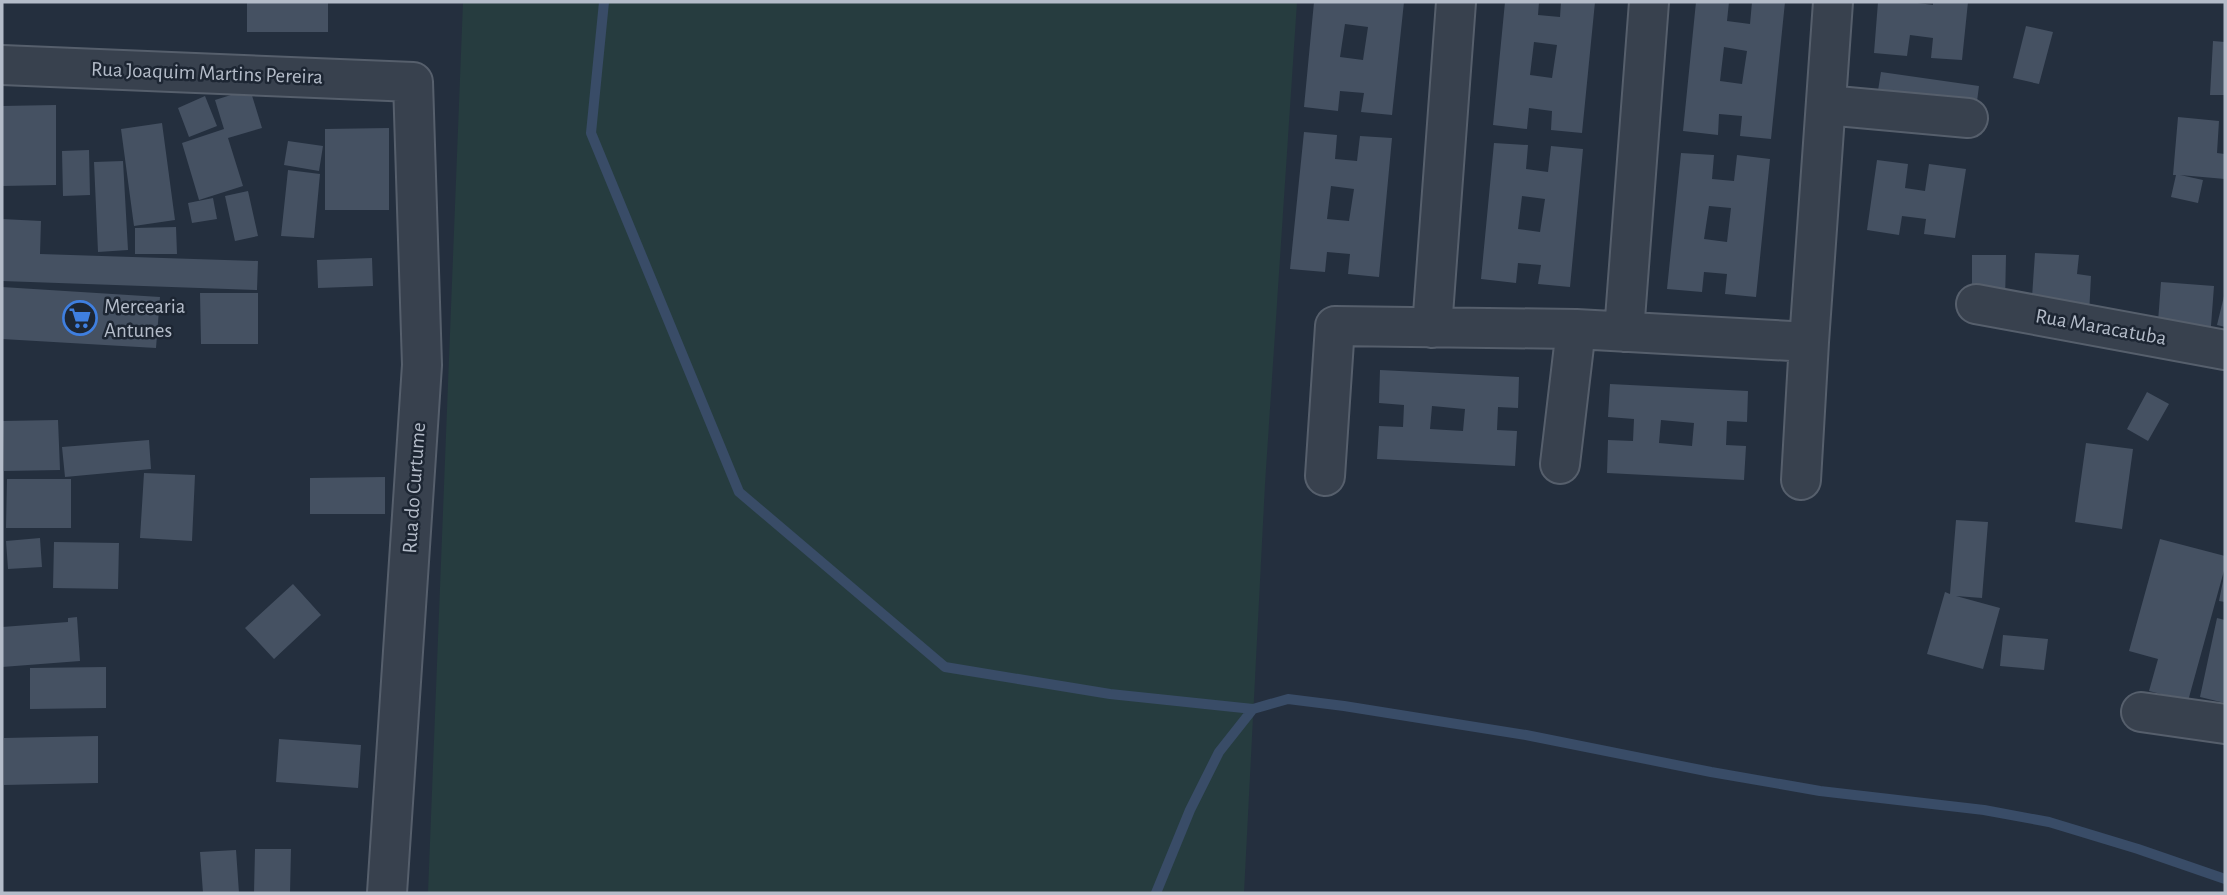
<svg xmlns="http://www.w3.org/2000/svg" width="2227" height="895" viewBox="0 0 2227 895" font-family="'Alegreya Sans',sans-serif">
<rect width="100%" height="100%" fill="#242f3e"/>
<!-- green -->
<path fill="#263c3f" d="M 463,2 L 1297,2 L 1265,484 L 1244,893 L 428,893 Z"/>
<g fill="none" stroke-linecap="round" stroke-linejoin="round">
<!-- stream -->
<path stroke="#394c67" stroke-width="10" d="M 604,2 L 591,133 L 739,492 L 945,667 L 1110,694 L 1253,709
M 1156,893 L 1190,810 L 1219,752 L 1253,709 L 1288,699 L 1344,706 L 1526,735 L 1711,772 L 1820,791 L 1984,810 L 2049,822 L 2138,849 L 2225,879"/>
</g>
<!-- building -->
<path fill="#455162" fill-rule="evenodd" d="M 247,2 L 328,2 L 328,32 L 247,32 Z
M 1314,2 L 1404,2 L 1392,115 L 1361,112 L 1364,93 L 1340,91 L 1338,111 L 1304,107 ZM 1345,24 L 1368,27 L 1363,60 L 1340,57 Z
M 1505,2 L 1539,2 L 1538,15 L 1560,17 L 1561,2 L 1595,2 L 1582,133 L 1551,130 L 1552,111 L 1529,108 L 1527,129 L 1493,125 ZM 1534,42 L 1557,45 L 1552,78 L 1530,75 Z
M 1696,2 L 1729,2 L 1727,21 L 1750,24 L 1752,2 L 1785,2 L 1771,139 L 1740,136 L 1742,116 L 1719,114 L 1718,135 L 1683,131 ZM 1724,47 L 1747,51 L 1742,84 L 1720,81 Z
M 1878,2 L 1910,2 L 1933,5 L 1933,2 L 1968,2 L 1962,60 L 1931,58 L 1933,38 L 1910,35 L 1907,56 L 1874,53 Z
M 2026,26 L 2053,32 L 2039,84 L 2013,78 Z
M 2213,41 L 2225,42 L 2225,95 L 2210,95 Z
M 1881,72 L 1979,86 L 1975,117 L 1876,103 Z
M 250,89 L 262,128 L 228,138 L 243,186 L 199,200 L 182,143 L 224,129 L 215,100 Z
M 205,96 L 217,126 L 189,137 L 178,108 Z
M 56,105 L 56,185 L 2,186 L 2,106 Z
M 2178,117 L 2219,121 L 2217,153 L 2225,154 L 2225,179 L 2180,175 L 2203,180 L 2198,203 L 2171,197 L 2176,175 L 2173,175 Z
M 162,123 L 175,220 L 134,226 L 121,129 Z
M 389,128 L 389,210 L 325,210 L 325,129 Z
M 1304,132 L 1337,135 L 1335,159 L 1357,161 L 1360,136 L 1392,138 L 1379,277 L 1348,274 L 1350,254 L 1327,252 L 1325,272 L 1290,269 ZM 1331,186 L 1354,189 L 1349,221 L 1327,219 Z
M 288,141 L 323,146 L 319,171 L 284,165 Z
M 1494,143 L 1528,145 L 1526,169 L 1548,172 L 1551,146 L 1583,149 L 1570,287 L 1538,284 L 1541,265 L 1518,263 L 1516,283 L 1481,279 ZM 1522,196 L 1545,199 L 1540,232 L 1518,229 Z
M 89,150 L 90,195 L 63,196 L 62,151 Z
M 1681,153 L 1714,155 L 1712,179 L 1734,181 L 1737,155 L 1770,159 L 1756,297 L 1725,294 L 1727,274 L 1704,272 L 1702,292 L 1667,289 ZM 1709,206 L 1731,208 L 1727,242 L 1704,239 Z
M 1877,160 L 1908,164 L 1905,188 L 1925,191 L 1929,164 L 1966,169 L 1955,238 L 1924,234 L 1926,219 L 1902,216 L 1899,235 L 1867,230 Z
M 123,161 L 128,250 L 98,252 L 94,162 Z
M 288,170 L 320,174 L 314,238 L 281,236 Z
M 248,191 L 258,236 L 235,241 L 225,196 Z
M 213,198 L 217,219 L 192,223 L 188,203 Z
M 2,219 L 41,221 L 40,254 L 258,261 L 257,290 L 2,281 Z
M 176,227 L 177,254 L 135,254 L 135,228 Z
M 2035,253 L 2079,255 L 2077,274 L 2091,276 L 2089,315 L 2031,312 Z
M 1972,255 L 2006,255 L 2005,303 L 1972,303 Z
M 372,258 L 373,286 L 318,288 L 317,260 Z
M 2161,282 L 2214,286 L 2210,339 L 2157,335 Z
M 2,287 L 160,297 L 156,348 L 2,339 Z
M 200,293 L 258,293 L 258,344 L 201,344 Z
M 2224,296 L 2225,296 L 2225,327 L 2217,325 Z
M 1380,370 L 1519,377 L 1518,408 L 1498,407 L 1497,430 L 1517,431 L 1515,466 L 1377,459 L 1379,426 L 1403,427 L 1404,405 L 1379,403 ZM 1432,406 L 1465,409 L 1463,431 L 1430,429 Z
M 1610,384 L 1748,391 L 1747,422 L 1727,421 L 1726,445 L 1746,446 L 1744,480 L 1607,473 L 1608,440 L 1633,441 L 1634,419 L 1608,417 ZM 1661,420 L 1694,423 L 1692,446 L 1659,443 Z
M 2147,392 L 2169,404 L 2148,441 L 2127,429 Z
M 58,420 L 60,470 L 4,471 L 3,421 Z
M 149,440 L 151,469 L 65,477 L 62,447 Z
M 2086,443 L 2133,449 L 2122,529 L 2075,522 Z
M 144,473 L 195,475 L 192,541 L 140,538 Z
M 385,477 L 385,514 L 310,514 L 310,478 Z
M 7,479 L 71,479 L 71,528 L 6,528 Z
M 1956,520 L 1988,522 L 1982,598 L 1956,596 L 2000,608 L 1983,669 L 1927,654 L 1945,592 L 1950,594 Z
M 40,538 L 42,567 L 8,569 L 6,541 Z
M 2160,539 L 2225,556 L 2225,567 L 2188,701 L 2149,691 L 2158,659 L 2129,651 Z
M 54,542 L 119,543 L 118,589 L 53,588 Z
M 2224,576 L 2225,576 L 2225,602 L 2219,601 Z
M 293,584 L 321,615 L 274,659 L 245,628 Z
M 77,617 L 80,661 L 2,667 L 2,627 L 68,622 L 68,618 Z
M 2217,618 L 2225,620 L 2225,703 L 2200,697 Z
M 2003,635 L 2048,639 L 2044,670 L 2000,666 Z
M 106,667 L 106,708 L 30,709 L 30,668 Z
M 98,736 L 98,783 L 4,785 L 4,738 Z
M 279,739 L 361,745 L 358,788 L 276,782 Z
M 255,849 L 291,849 L 290,893 L 254,893 Z
M 236,850 L 239,893 L 203,893 L 200,852 Z"/>
<g fill="none" stroke-linecap="round" stroke-linejoin="round">
<!-- minor casing -->
<g stroke="#565f6c" stroke-width="42">
<path id="minor" d="M 2,65 L 413,82 L 422,365 L 387,893
M 1826,105 L 1968,118
M 1976,304 L 2225,350
M 1432,328 L 1456,2
M 1624,332 L 1649,2
M 1809,342 L 1833,2
M 1560,464 L 1576,329
M 1325,476 L 1335,326 L 1576,329 L 1809,342 L 1801,480
M 2141,712 L 2225,724"/>
</g>
<!-- minor -->
<use href="#minor" stroke="#38414e" stroke-width="38"/>
</g>
<!-- icons -->
<defs>
<g id="supermarket-ring" transform="scale(1.75)"><circle r="9.5" fill="#1d2633" stroke="#3f7fe0" stroke-width="1.5"/><path d="M-6-5.5h2.5l.6 2H6L4.5 2H-2.5L-4.4-4H-6ZM-1.5 3.2a1.3 1.3 0 1 0 .1 0ZM3 3.2a1.3 1.3 0 1 0 .1 0Z" fill="#3f7fe0"/></g>
</defs>
<g fill-rule="evenodd">
<use href="#supermarket-ring" x="80" y="318"/>
</g>
<g text-anchor="middle" dominant-baseline="central" stroke-width="5" stroke-linejoin="round" paint-order="stroke">
<!-- street labels -->
<g font-size="21" fill="#b4bcc9" stroke="#1d2633">
<text transform="translate(207 73) rotate(2)">Rua Joaquim Martins Pereira</text>
<text transform="translate(2101 327) rotate(10)">Rua Maracatuba</text>
<text transform="translate(414 488) rotate(-86)">Rua do Curtume</text>
</g>
<!-- poi labels -->
<g font-size="21" fill="#b4bcc9" stroke="#1d2633" text-anchor="start">
<text x="104" y="306">Mercearia<tspan x="104" dy="24">Antunes</tspan></text>
</g>
</g>
<!-- border -->
<rect width="2227" height="895" fill="none" stroke="#b4bcc9" stroke-width="7"/>
</svg>
